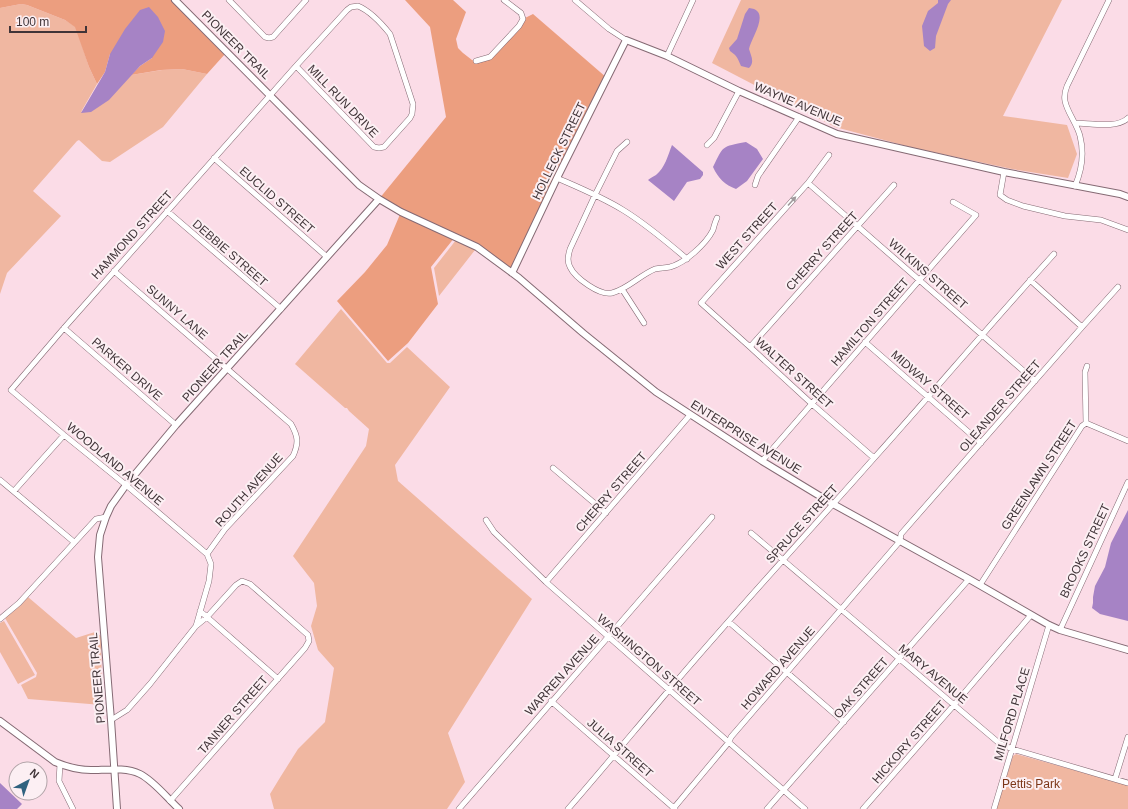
<svg xmlns="http://www.w3.org/2000/svg" width="1128" height="809" viewBox="0 0 1128 809" font-family="Arial,sans-serif">
<rect width="100%" height="100%" fill="#fbdce7"/>
<!-- green -->
<path fill="#f0b7a1" d="M 741,0 L 1062,0 L 1003,116 L 1067,125 L 1077,154 L 1068,178 L 1012,169 L 914,148 L 835,127 L 712,63 Z
M 21,4 L 27,5 L 65,20 L 76,27 L 89,67 L 97,84 L 81,112 L 131,75 L 162,70 L 182,69 L 207,74 L 163,127 L 110,162 L 102,161 L 79,140 L 77,141 L 33,191 L 61,216 L 7,273 L 0,294 L 0,8 Z
M 456,240 L 475,250 L 439,296 L 434,268 Z
M 341,309 L 387,363 L 390,363 L 407,347 L 450,387 L 395,465 L 398,481 L 532,599 L 448,733 L 465,782 L 447,809 L 274,809 L 270,794 L 281,776 L 298,749 L 325,722 L 334,668 L 318,650 L 311,626 L 317,606 L 314,583 L 293,556 L 366,446 L 369,429 L 349,411 L 347,408 L 345,408 L 295,364 Z
M 28,597 L 76,638 L 95,632 L 101,636 L 102,705 L 28,699 L 21,685 L 36,677 L 37,673 L 5,618 L 21,605 Z
M 4,621 L 35,675 L 18,684 L 0,652 L 0,623 Z
M 1016,754 L 1128,785 L 1128,809 L 996,809 L 1013,756 Z"/>
<!-- forest -->
<path fill="#ec9e7f" d="M 0,0 L 171,0 L 225,54 L 207,74 L 182,69 L 161,70 L 131,75 L 140,66 L 152,58 L 110,54 L 105,72 L 97,84 L 89,67 L 75,27 L 65,20 L 27,5 L 21,4 L 0,8 Z
M 405,0 L 453,0 L 466,12 L 456,39 L 458,48 L 463,53 L 472,60 L 476,61 L 490,57 L 523,19 L 533,14 L 607,78 L 512,273 L 477,247 L 455,237 L 431,267 L 438,304 L 408,343 L 388,361 L 337,301 L 365,272 L 387,245 L 401,212 L 379,199 L 446,117 L 430,27 Z"/>
<!-- water -->
<path fill="#a683c5" d="M 938,0 L 951,0 L 948,4 L 936,36 L 935,48 L 930,51 L 924,46 L 922,26 L 928,11 L 938,3 Z
M 149,7 L 158,17 L 165,31 L 163,42 L 152,58 L 140,66 L 109,100 L 91,112 L 81,113 L 105,72 L 110,54 L 125,29 L 140,10 Z
M 749,8 C 772,10 751,38 749,49 C 751,56 755,62 749,68 L 741,66 C 737,57 738,57 730,51 L 729,48 L 737,39 L 745,14 Z
M 746,142 L 757,149 L 763,159 L 747,181 L 736,189 C 725,185 718,178 713,167 C 724,145 721,147 746,142 Z
M 672,145 L 703,172 L 703,175 L 700,179 L 687,182 L 674,201 L 648,180 C 650,178 653,177 656,175 C 665,168 668,155 672,145 Z
M 1128,510 L 1128,621 L 1100,614 L 1092,608 L 1093,603 L 1093,597 L 1095,586 L 1105,567 L 1111,543 Z
M 0,783 L 22,804 L 17,809 L 0,809 Z"/>
<g fill="none" stroke-linecap="round" stroke-linejoin="round">
<!-- minor casing -->
<g stroke="#856a74" stroke-width="6">
<path id="minor" d="M 229,0 L 265,37 L 269,38 L 273,37 L 306,0
M 575,0 L 609,29 L 626,40
M 358,6 C 370,11 382,24 390,34 L 413,104 L 412,114 L 410,118 L 384,147 L 379,148 L 374,147 L 296,66 L 347,10 L 351,7 Z
M 667,56 L 693,0
M 476,61 L 490,57 L 519,26 L 523,19 L 521,13 L 504,0
M 1075,123 C 1090,123 1117,129 1128,118
M 627,142 L 617,151 L 595,195 L 570,249 C 568,256 567,261 570,267 C 575,278 600,296 612,293 C 628,289 640,275 655,269 C 660,268 665,268 670,267 C 685,263 706,244 713,230 C 714,226 715,222 717,218
M 707,145 L 714,138 L 739,91
M 829,155 L 808,183 L 701,303 L 750,347 L 812,404 L 874,458
M 214,158 L 327,257
M 1004,172 L 1000,195 L 1007,200 L 1023,206 L 1065,216 L 1101,220 L 1128,230
M 557,178 C 580,188 602,197 623,210 C 646,224 666,241 687,259
M 808,183 L 1035,381
M 755,185 L 758,176 L 799,117
M 1075,186 C 1082,170 1084,152 1080,136 C 1077,124 1067,112 1065,101 C 1064,96 1065,91 1067,86 L 1109,0
M 167,211 L 281,309
M 114,271 L 291,424 C 298,436 299,443 293,456 L 225,529 L 207,554 L 211,564 L 209,581 L 196,626
M 1030,280 L 1082,327
M 622,289 L 644,323
M 64,328 L 176,425
M 865,342 L 981,443
M 750,347 L 894,185
M 1086,423 L 1085,372 L 1087,366
M 1086,423 L 1128,441
M 762,461 L 976,215 L 953,202
M 553,468 L 606,513
M 0,480 L 74,542
M 14,491 L 64,435
M 486,520 L 494,532 L 546,582 L 805,809
M 751,533 L 999,743 L 1012,749 L 1128,783
M 207,554 L 126,485 L 64,435 L 11,390 L 64,328 L 296,66
M 546,582 L 690,415
M 980,585 L 1082,426 L 1086,423
M 200,611 L 278,679
M 0,619 L 19,603 L 96,519 L 106,517
M 729,622 L 844,722
M 1060,630 L 1128,482
M 551,701 L 675,809
M 111,720 L 127,710 L 150,684 L 196,626 L 207,617 L 236,585 L 242,581 L 250,584 L 308,635 L 309,641 L 305,648 L 170,801
M 60,764 L 59,781 L 73,809
M 1115,779 L 1128,737
M 459,809 C 543,711 628,615 712,517
M 568,809 C 602,770 635,730 669,690 C 736,611 806,535 875,457 C 935,390 993,321 1054,254
M 673,809 L 729,742 L 731,737 L 900,541 L 901,534 L 1082,327 L 1118,287
M 767,809 L 969,579
M 863,809 L 954,705 L 1031,615
M 994,809 L 1049,625"/>
</g>
<!-- tertiary casing -->
<g stroke="#856a74" stroke-width="8">
<path id="tertiary" d="M 175,0 L 359,185 L 379,199 L 401,212 L 477,247 L 519,278 L 583,333 L 656,392 L 762,461 L 833,504 L 969,579 L 1049,625 L 1060,630 L 1128,650
M 512,273 L 557,178 L 626,40 L 667,56 L 739,91 L 837,134 L 1004,172 L 1120,194 L 1128,197
M 0,721 L 55,762 C 67,767 79,770 91,770 C 106,770 125,767 140,774 C 154,781 167,798 179,809
M 117,809 L 111,720 L 98,557 L 100,535 L 106,517 L 111,506 L 126,485 L 176,425 L 379,199"/>
</g>
<!-- minor -->
<use href="#minor" stroke="#fff" stroke-width="5"/>
<!-- tertiary -->
<use href="#tertiary" stroke="#fff" stroke-width="6"/>
</g>
<!-- one-way arrows -->
<defs><path id="oneway-solid" d="M-6-.8H1V-3.2L6.5 0L1 3.2V.8H-6Z"/></defs>
<use fill="#a09a9c" href="#oneway-solid" transform="translate(792 201) rotate(-48)"/>
<g text-anchor="middle" dominant-baseline="central" stroke-width="4" stroke-linejoin="round" paint-order="stroke">
<!-- street labels -->
<g font-size="12" fill="#403438" stroke="#fceff3">
<text transform="translate(236 45) rotate(45)">PIONEER TRAIL</text>
<text transform="translate(343 101) rotate(46)">MILL RUN DRIVE</text>
<text transform="translate(798 104) rotate(23)">WAYNE AVENUE</text>
<text transform="translate(559 151) rotate(-64)">HOLLECK STREET</text>
<text transform="translate(277 200) rotate(41)">EUCLID STREET</text>
<text transform="translate(132 235) rotate(-48)">HAMMOND STREET</text>
<text transform="translate(747 236) rotate(-48)">WEST STREET</text>
<text transform="translate(822 251) rotate(-48)">CHERRY STREET</text>
<text transform="translate(230 253) rotate(41)">DEBBIE STREET</text>
<text transform="translate(928 274) rotate(41)">WILKINS STREET</text>
<text transform="translate(177 312) rotate(41)">SUNNY LANE</text>
<text transform="translate(870 322) rotate(-49)">HAMILTON STREET</text>
<text transform="translate(215 366) rotate(-48)">PIONEER TRAIL</text>
<text transform="translate(127 369) rotate(41)">PARKER DRIVE</text>
<text transform="translate(794 373) rotate(42)">WALTER STREET</text>
<text transform="translate(930 385) rotate(41)">MIDWAY STREET</text>
<text transform="translate(1000 406) rotate(-49)">OLEANDER STREET</text>
<text transform="translate(746 437) rotate(32)">ENTERPRISE AVENUE</text>
<text transform="translate(115 464) rotate(40)">WOODLAND AVENUE</text>
<text transform="translate(1039 475) rotate(-57)">GREENLAWN STREET</text>
<text transform="translate(249 490) rotate(-48)">ROUTH AVENUE</text>
<text transform="translate(611 492) rotate(-49)">CHERRY STREET</text>
<text transform="translate(802 524) rotate(-48)">SPRUCE STREET</text>
<text transform="translate(1085 551) rotate(-65)">BROOKS STREET</text>
<text transform="translate(649 660) rotate(41)">WASHINGTON STREET</text>
<text transform="translate(778 668) rotate(-49)">HOWARD AVENUE</text>
<text transform="translate(933 674) rotate(40)">MARY AVENUE</text>
<text transform="translate(562 675) rotate(-48)">WARREN AVENUE</text>
<text transform="translate(97 678) rotate(-95)">PIONEER TRAIL</text>
<text transform="translate(861 688) rotate(-49)">OAK STREET</text>
<text transform="translate(1012 714) rotate(-73)">MILFORD PLACE</text>
<text transform="translate(233 715) rotate(-49)">TANNER STREET</text>
<text transform="translate(909 742) rotate(-49)">HICKORY STREET</text>
<text transform="translate(620 748) rotate(41)">JULIA STREET</text>
</g>
<!-- park labels -->
<g font-size="12" fill="#7c3617" stroke="#fceff3">
<text x="1031" y="784">Pettis Park</text>
</g>
</g>
<!-- north arrow -->
<g transform="translate(28 781) rotate(41)"><circle r="19" fill="#fceff3" stroke="#b1a4a8"/>
<path d="M0-3L7 15L0 10L-7 15Z" fill="#30627f"/>
<text y="-6" font-size="11" font-weight="bold" text-anchor="middle" fill="#403438">N</text>
</g>
<!-- scale -->
<path d="M10 26v6h76v-6" fill="none" stroke="#403438" stroke-width="2"/>
<text x="16" y="26" font-size="12" fill="#403438" stroke="#fceff3" stroke-width="3" paint-order="stroke">100 m</text>
</svg>
